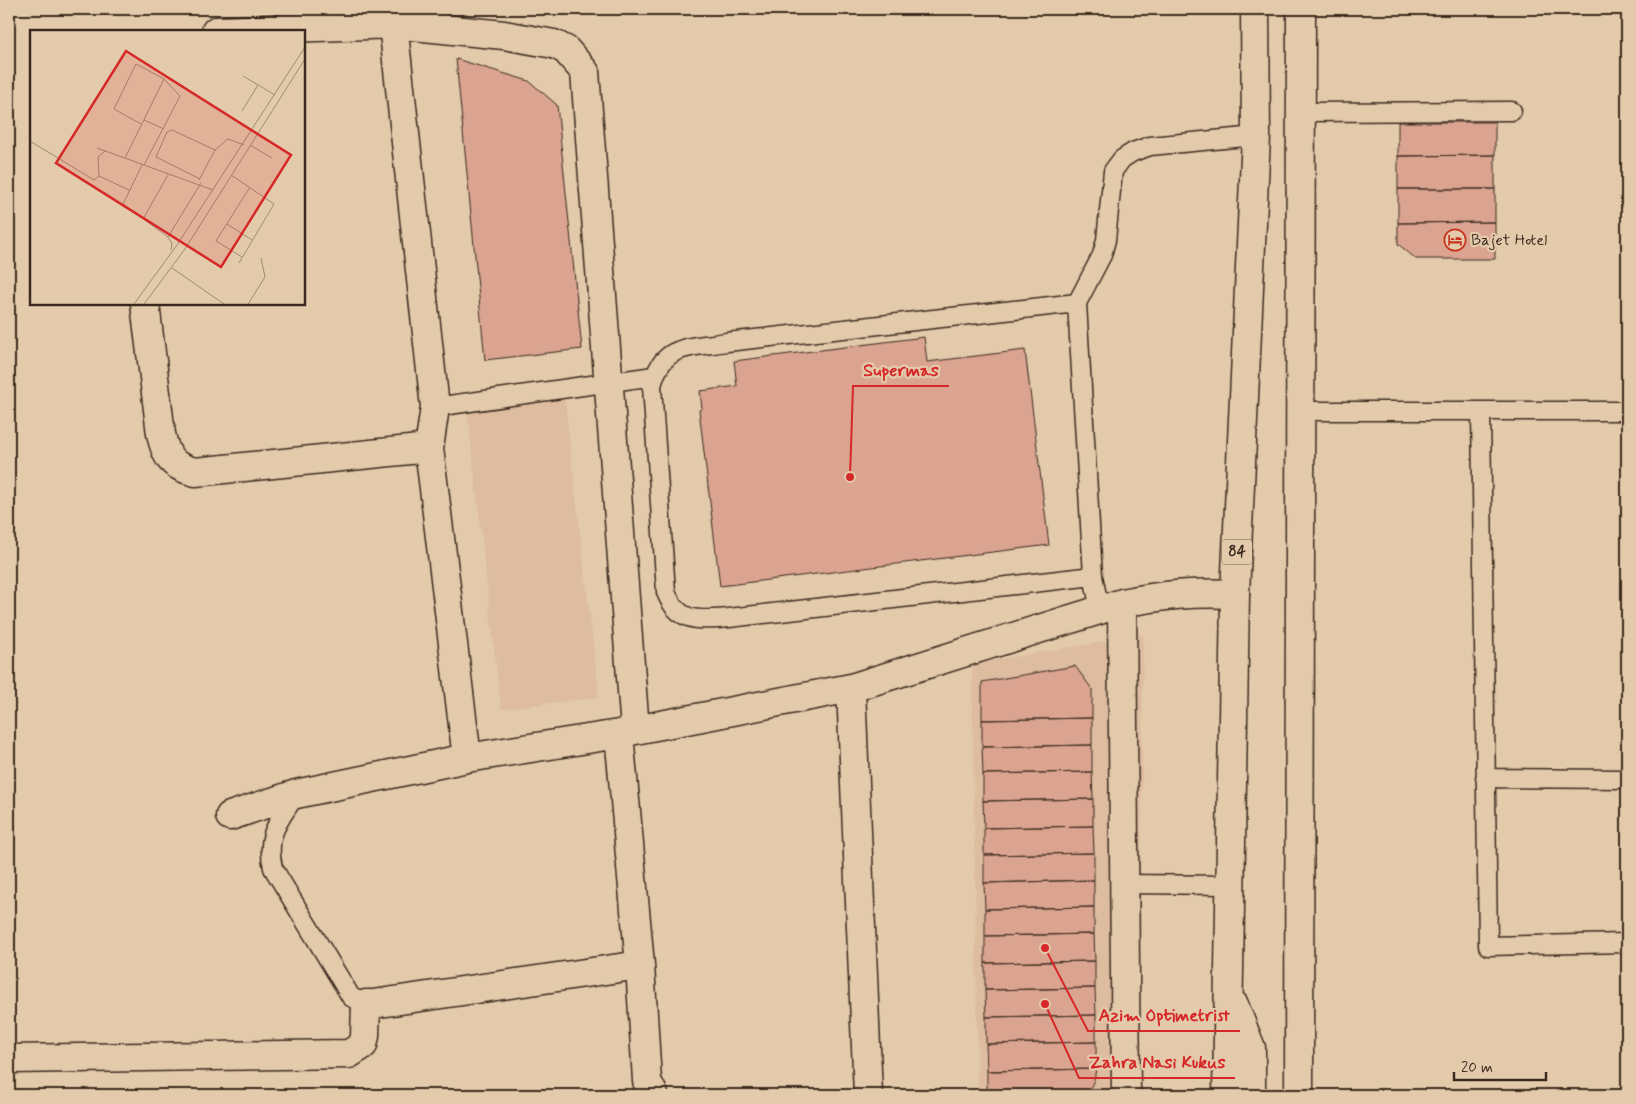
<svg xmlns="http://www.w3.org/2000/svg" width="1636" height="1104" viewBox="0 0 1636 1104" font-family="Mynerve,sans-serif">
<rect width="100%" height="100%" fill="#e3caab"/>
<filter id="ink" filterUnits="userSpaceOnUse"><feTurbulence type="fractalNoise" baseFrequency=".02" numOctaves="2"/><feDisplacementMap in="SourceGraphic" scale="10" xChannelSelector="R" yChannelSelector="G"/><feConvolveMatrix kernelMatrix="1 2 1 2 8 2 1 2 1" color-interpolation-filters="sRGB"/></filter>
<g filter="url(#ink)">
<!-- built -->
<path fill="#ddbca0" d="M 564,394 L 599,697 L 501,709 L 467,406 Z
M 1143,635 L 1139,1095 L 978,1095 L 972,664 Z"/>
<!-- building -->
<path fill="#daa490" stroke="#3b2a1e" d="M 456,59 L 529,81 L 557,105 L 582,349 L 485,360 Z
M 1398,122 L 1495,122 L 1495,155 L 1398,156 Z
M 1495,155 L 1495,189 L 1398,189 L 1398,156 Z
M 1398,189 L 1495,189 L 1495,222 L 1398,223 Z
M 1495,222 L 1495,259 L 1416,259 L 1398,244 L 1398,223 Z
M 924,337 L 927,362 L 1025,350 L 1049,545 L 720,586 L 699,410 L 702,409 L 700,391 L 737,386 L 734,361 Z
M 1075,666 L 1092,689 L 1092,718 L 982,720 L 982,682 Z
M 1092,718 L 1092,745 L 982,747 L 982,720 Z
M 1092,745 L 1092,772 L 983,774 L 982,747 Z
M 1092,772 L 1093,799 L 983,801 L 983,774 Z
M 1093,799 L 1093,826 L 984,828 L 983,801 Z
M 1093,826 L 1094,853 L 984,855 L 984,828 Z
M 1094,853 L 1094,880 L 984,883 L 984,855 Z
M 1094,880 L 1094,907 L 985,909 L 984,883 Z
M 1094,907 L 1094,934 L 985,936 L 985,909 Z
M 1094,934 L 1095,961 L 985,963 L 985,936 Z
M 1095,961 L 1095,988 L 985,990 L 985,963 Z
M 1095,988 L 1096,1015 L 986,1017 L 985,990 Z
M 1096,1015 L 1096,1042 L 986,1044 L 986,1017 Z
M 1096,1042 L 1096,1069 L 987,1071 L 986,1044 Z
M 1096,1069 L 1094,1080 L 1087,1095 L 987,1095 L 987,1071 Z"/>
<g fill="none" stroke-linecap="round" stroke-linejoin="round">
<!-- lane casing -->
<g stroke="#3b2a1e" stroke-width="21">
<path id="lane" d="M 1301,112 L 1512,111
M 1077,303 L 727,342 C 690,348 662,343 652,386 L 666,592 C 678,624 700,620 729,618 L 1093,576
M 435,407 L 654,376
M 1300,411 L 1627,411
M 1481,411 L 1488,946 L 1627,943
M 1100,610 L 1093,576 L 1077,303 L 1102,255 L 1106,240 L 1113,171 L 1122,159 L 1133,152 L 1150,146 L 1256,136
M 1485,778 L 1627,779
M 296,794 C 279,822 265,833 273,868 L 351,997 L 366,1004
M 1124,884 L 1231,885"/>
</g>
<!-- street casing -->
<g stroke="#3b2a1e" stroke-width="31">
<path id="street" d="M 393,24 L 435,407 L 429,448 L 467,758
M 216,31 L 393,24 L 504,35 L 554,44 L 566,50 L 585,72 L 635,730 L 851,688 L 1122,603 C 1163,595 1193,592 1235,594
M 145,304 L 161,434 C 166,457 171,466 195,472 L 429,448
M 1122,603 L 1126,1095
M 851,688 L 868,1095
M 619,734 L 640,965 L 647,1081 L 654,1095
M 230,816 L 296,794 L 467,758 L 619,734 L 635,730
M 9,1059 L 349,1054 L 363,1045 L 365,1036 L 366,1004 L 373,1004 L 640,965"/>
</g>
<!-- primary casing -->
<g stroke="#3b2a1e" stroke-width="31">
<path id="primary" d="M 1234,1005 L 1251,1048 L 1251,1095
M 1227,1095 L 1235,594 L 1256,136 L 1255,9
M 1299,1095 L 1301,9"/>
</g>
<!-- lane -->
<use href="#lane" stroke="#e3caab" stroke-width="18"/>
<!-- street -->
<use href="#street" stroke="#e3caab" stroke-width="28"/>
<!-- primary -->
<use href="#primary" stroke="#e3caab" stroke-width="28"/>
</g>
</g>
<!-- icons -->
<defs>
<g id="hotel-ring" transform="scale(1.125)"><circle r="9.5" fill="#e3caab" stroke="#c8321e" stroke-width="1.5"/><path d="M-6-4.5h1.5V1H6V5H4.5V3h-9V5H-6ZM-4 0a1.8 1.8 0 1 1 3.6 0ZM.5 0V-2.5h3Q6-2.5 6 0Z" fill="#c8321e"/></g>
</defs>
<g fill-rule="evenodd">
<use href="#hotel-ring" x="1455" y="240"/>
</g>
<g text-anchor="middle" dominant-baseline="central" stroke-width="4.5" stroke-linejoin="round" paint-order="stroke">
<!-- shield labels -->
<rect fill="#e3caab" stroke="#6d5a48" stroke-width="1" x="1222" y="539.5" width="30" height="25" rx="4"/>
<g font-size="15" font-weight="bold" fill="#3b2a1e">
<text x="1237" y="552">84</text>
</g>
<!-- poi labels -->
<g font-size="16" fill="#3b2a1e" stroke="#e3caab" text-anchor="start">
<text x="1471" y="240">Bajet Hotel</text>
</g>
</g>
<!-- overview -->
<g transform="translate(30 30)">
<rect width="275" height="275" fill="#e3caab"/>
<path fill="none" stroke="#a08a73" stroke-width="1" d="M 213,46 L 245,65M 212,81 L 228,55M 114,90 L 134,99M 111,94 L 84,79 L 106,34 L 134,49 L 150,66 L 114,135 L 183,160M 0,111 L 64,150 L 69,146M 220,115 L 242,128M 67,118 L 114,135M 95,128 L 134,49M 112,135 L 93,174 L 138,207M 201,145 L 244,174 L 209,233M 69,146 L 99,160M 69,146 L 68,127 L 75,121M 170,149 L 126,127 L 137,102 L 142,100 L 185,120M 169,150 L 185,120 L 198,109 L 214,115M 113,189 L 138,145M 197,194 L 222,210M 141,220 L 142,213 L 138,207 L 171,153M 212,227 L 186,211 L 220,157M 142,238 L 194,274M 104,274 L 147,215 L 275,17M 114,274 L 155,219 L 275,29M 218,274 L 235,247 L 231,228"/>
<path fill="#d62828" fill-opacity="0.15" stroke="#d62828" stroke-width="2.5" d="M 96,21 L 261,125 L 191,237 L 26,133 Z"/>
<rect width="275" height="275" fill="none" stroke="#3b2a1e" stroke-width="2.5"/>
</g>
<!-- callouts -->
<path fill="none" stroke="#d62828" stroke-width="2" d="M850 477L853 386H949M1045 948L1088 1031H1240M1045 1004L1079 1078H1235"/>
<g fill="#d62828" stroke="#e3caab" stroke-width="2">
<circle cx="850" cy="477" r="5"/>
<circle cx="1045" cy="948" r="5"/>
<circle cx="1045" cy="1004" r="5"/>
</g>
<g font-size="18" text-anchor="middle" font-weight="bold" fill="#d62828" stroke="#e3caab" stroke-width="4.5" stroke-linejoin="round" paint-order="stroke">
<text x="901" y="376">Supermas</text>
<text x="1164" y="1021">Azim Optimetrist</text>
<text x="1157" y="1068">Zahra Nasi Kukus</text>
</g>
<!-- margin -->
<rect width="1636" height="1104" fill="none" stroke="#e3caab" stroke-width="30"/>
<rect x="15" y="15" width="1606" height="1074" fill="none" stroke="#3b2a1e" stroke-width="2" filter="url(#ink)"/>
<!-- scale -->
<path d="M1454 1072v8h92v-8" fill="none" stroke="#3b2a1e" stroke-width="2.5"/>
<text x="1461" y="1072" font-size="15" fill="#3b2a1e" stroke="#e3caab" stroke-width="4" paint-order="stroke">20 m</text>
</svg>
